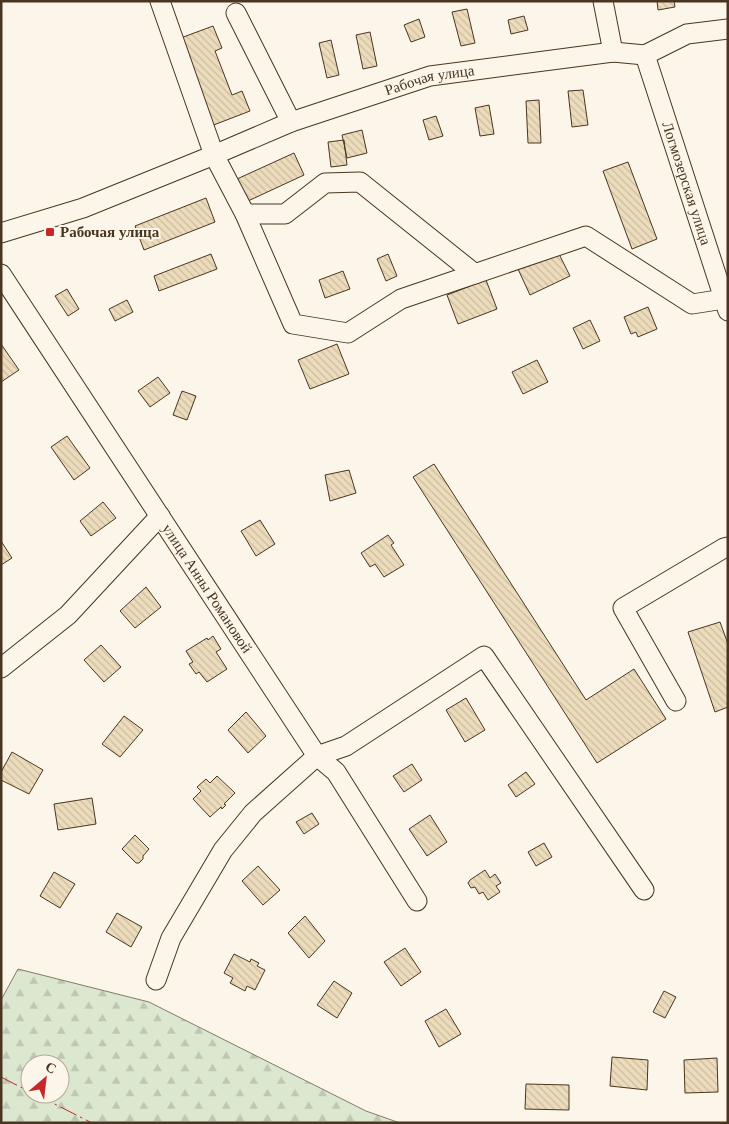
<svg xmlns="http://www.w3.org/2000/svg" width="729" height="1124" viewBox="0 0 729 1124" font-family="'Times New Roman',serif">
<defs>
<pattern id="forest-firs" width="22" height="20" patternUnits="userSpaceOnUse" patternTransform="scale(1.25)"><rect width="22" height="20" fill="#dce7d0"/><path d="M5 1l3.5 6h-7zM16 11l3.5 6h-7z" fill="#bec7b2"/></pattern>
<pattern id="building-back-hatch" width="6" height="6" patternUnits="userSpaceOnUse" patternTransform="scale(1.25)"><rect width="6" height="6" fill="#ecdcbc"/><path d="M-1 5l2 2M0 0l6 6M5-1l2 2" fill="none" stroke="#ccbda1"/></pattern>
</defs>
<rect width="100%" height="100%" fill="#fbf6e9"/>
<!-- forest -->
<path fill="url(#forest-firs)" stroke="#887966" fill-rule="evenodd" d="M 18,969 L 149,1002 L 366,1111 L 400,1123 L 1,1123 L 1,1000 ZM 30,1064 L 60,1064 L 60,1094 L 30,1094 Z"/>
<!-- building -->
<path fill="url(#building-back-hatch)" stroke="#4a3520" d="M 657,1 L 674,1 L 675,7 L 658,10 Z
M 467,9 L 475,43 L 461,46 L 452,12 Z
M 524,16 L 528,30 L 511,34 L 508,20 Z
M 419,19 L 425,37 L 411,42 L 404,25 Z
M 213,26 L 222,48 L 215,51 L 232,95 L 242,91 L 250,111 L 211,126 L 178,39 Z
M 370,32 L 377,66 L 363,69 L 356,35 Z
M 331,40 L 339,75 L 327,78 L 319,43 Z
M 583,90 L 588,125 L 572,127 L 568,91 Z
M 539,100 L 541,143 L 528,143 L 526,101 Z
M 489,105 L 494,134 L 480,136 L 475,108 Z
M 436,116 L 443,136 L 429,140 L 423,120 Z
M 362,130 L 367,153 L 347,158 L 342,135 Z
M 344,140 L 347,165 L 331,167 L 328,142 Z
M 294,153 L 304,175 L 248,201 L 237,179 Z
M 628,162 L 657,239 L 632,249 L 603,171 Z
M 206,198 L 215,222 L 144,250 L 135,226 Z
M 557,250 L 570,276 L 530,295 L 518,269 Z
M 211,254 L 217,269 L 159,291 L 154,276 Z
M 388,254 L 397,276 L 386,281 L 377,259 Z
M 343,271 L 350,289 L 325,298 L 319,280 Z
M 486,280 L 497,309 L 458,324 L 447,295 Z
M 67,289 L 79,309 L 68,316 L 55,296 Z
M 127,300 L 133,312 L 115,321 L 109,309 Z
M 648,307 L 657,329 L 638,337 L 636,332 L 631,334 L 624,317 Z
M 590,320 L 600,341 L 583,349 L 573,328 Z
M 1,344 L 19,370 L 1,382 Z
M 337,344 L 349,374 L 310,389 L 298,360 Z
M 537,360 L 548,382 L 523,394 L 512,372 Z
M 158,377 L 170,393 L 150,407 L 138,391 Z
M 182,391 L 196,396 L 187,420 L 173,415 Z
M 67,436 L 90,468 L 74,480 L 51,447 Z
M 434,464 L 586,700 L 634,669 L 666,719 L 597,763 L 413,477 Z
M 349,470 L 356,493 L 330,501 L 325,475 Z
M 103,502 L 116,518 L 91,536 L 80,521 Z
M 260,520 L 275,544 L 256,556 L 241,531 Z
M 388,535 L 394,543 L 391,545 L 404,565 L 384,577 L 375,564 L 370,567 L 361,553 Z
M 1,541 L 12,558 L 1,565 Z
M 146,587 L 161,607 L 135,628 L 120,611 Z
M 720,622 L 728,644 L 728,707 L 715,712 L 688,632 Z
M 213,636 L 221,649 L 216,652 L 227,669 L 207,682 L 199,672 L 196,674 L 189,664 L 193,662 L 186,651 L 207,638 L 208,640 Z
M 101,645 L 121,667 L 104,682 L 84,660 Z
M 466,698 L 485,730 L 465,742 L 446,710 Z
M 246,712 L 266,736 L 248,753 L 228,730 Z
M 124,716 L 143,730 L 120,757 L 102,744 Z
M 12,752 L 43,770 L 29,794 L 1,780 L 1,772 Z
M 412,764 L 422,780 L 404,792 L 393,776 Z
M 526,772 L 535,784 L 516,797 L 508,785 Z
M 217,776 L 235,793 L 224,804 L 226,805 L 222,809 L 221,807 L 210,817 L 193,799 L 201,791 L 197,787 L 206,779 L 210,783 Z
M 92,798 L 96,824 L 58,830 L 54,804 Z
M 312,813 L 319,824 L 304,834 L 296,822 Z
M 430,815 L 447,842 L 427,856 L 409,829 Z
M 135,835 L 149,849 L 143,856 L 143,859 L 139,863 L 136,863 L 122,849 Z
M 544,843 L 552,857 L 536,866 L 528,852 Z
M 258,866 L 280,890 L 263,905 L 242,881 Z
M 485,870 L 490,878 L 495,874 L 501,883 L 496,886 L 500,892 L 488,900 L 483,892 L 479,894 L 475,887 L 471,888 L 468,883 L 470,880 Z
M 54,872 L 75,884 L 60,908 L 40,896 Z
M 117,913 L 142,927 L 131,947 L 106,932 Z
M 305,916 L 325,941 L 309,958 L 288,933 Z
M 405,948 L 421,972 L 401,986 L 384,962 Z
M 234,954 L 250,962 L 251,959 L 259,963 L 257,966 L 265,970 L 255,990 L 247,986 L 245,991 L 230,983 L 233,978 L 224,973 Z
M 334,981 L 352,993 L 337,1018 L 317,1005 Z
M 664,991 L 676,997 L 665,1018 L 653,1012 Z
M 446,1009 L 461,1034 L 439,1047 L 425,1021 Z
M 612,1057 L 648,1060 L 647,1090 L 610,1086 Z
M 717,1058 L 718,1092 L 685,1093 L 684,1060 Z
M 526,1084 L 569,1085 L 569,1110 L 525,1109 Z"/>
<g fill="none" stroke-linecap="round" stroke-linejoin="round">
<!-- minor casing -->
<g stroke="#4a3520" stroke-width="21">
<g id="minor">
<path d="M 160,1 L 214,155 L 245,214 L 293,324 L 348,333 L 401,299 L 586,236 L 692,304 L 724,299"/>
<path d="M 603,1 L 613,52"/>
<path d="M 236,13 L 291,122"/>
<path id="s1" d="M 645,55 L 728,311"/>
<path d="M 245,214 L 285,214 L 325,183 L 360,182 L 475,274"/>
<path id="s2" d="M 1,233 L 83,208 L 214,155 L 291,122 L 430,76 L 613,52 L 645,55 L 687,34 L 728,29"/>
<path id="s3" d="M 1,274 L 317,756 L 336,772 L 417,901"/>
<path d="M 1,668 L 68,615 L 160,516"/>
<path d="M 676,701 L 623,608 L 724,548 L 728,547"/>
<path d="M 156,980 L 171,938 L 223,850 L 253,813 L 317,756 L 346,746 L 484,656 L 644,890"/>
</g>
</g>
<!-- minor -->
<use href="#minor" stroke="#fbf6e9" stroke-width="19"/>
<!-- power -->
<path stroke="#c62828" stroke-width="1" stroke-dasharray="18 4 2.5 4" stroke-linecap="butt" d="M 1,1077 L 30,1092
M 35,1094 L 92,1123"/>
</g>
<!-- markers -->
<rect fill="#c62828" stroke="#fbf6e9" stroke-width="2" x="45" y="227" width="10" height="10" rx="2.5"/>
<g text-anchor="middle" dominant-baseline="central" stroke-width="4" stroke-linejoin="round" paint-order="stroke">
<!-- street labels -->
<g font-size="15" fill="#4a3520" stroke="#fbf6e9">
<text stroke="none"><textPath href="#s2" startOffset="456">Рабочая улица</textPath></text>
<text stroke="none"><textPath href="#s1" startOffset="135">Логмозерская улица</textPath></text>
<text stroke="none"><textPath href="#s3" startOffset="376">улица Анны Романовой</textPath></text>
</g>
<!-- poi labels -->
<g font-size="15" font-weight="bold" fill="#4a3520" stroke="#fbf6e9" text-anchor="start">
<text x="60" y="232">Рабочая улица</text>
</g>
</g>
<!-- border -->
<rect width="729" height="1124" fill="none" stroke="#4a3520" stroke-width="5"/>
<!-- north arrow -->
<g transform="translate(45 1079) rotate(28)"><circle r="24" fill="#fbf6e9" stroke="#b4a999"/>
<path d="M0-4L9 19L0 12L-9 19Z" fill="#c62828"/>
<text y="-8" font-size="14" font-weight="bold" text-anchor="middle" fill="#4a3520">С</text>
</g>
</svg>
